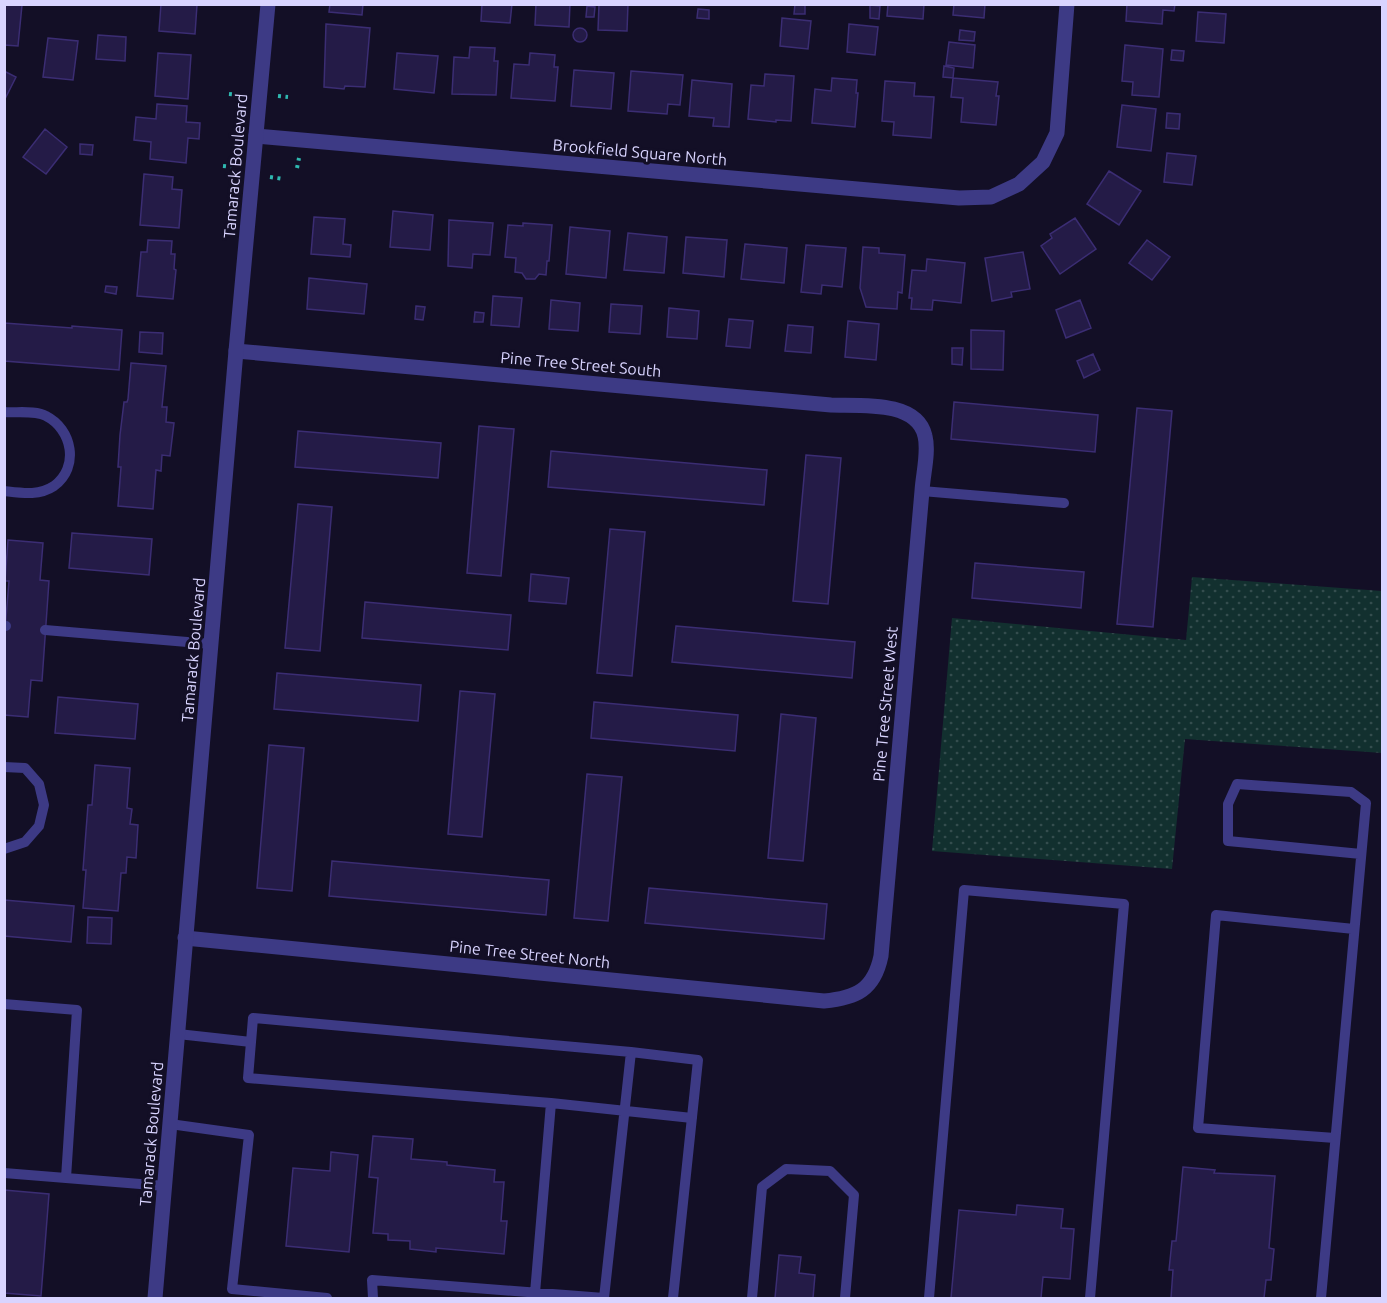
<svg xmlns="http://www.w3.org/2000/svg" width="1387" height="1303" viewBox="0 0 1387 1303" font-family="Ubuntu,sans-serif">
<defs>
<pattern id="grass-dots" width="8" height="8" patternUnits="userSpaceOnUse" patternTransform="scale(1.5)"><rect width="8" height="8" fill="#12302f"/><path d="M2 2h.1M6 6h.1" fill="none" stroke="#344d4e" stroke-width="1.8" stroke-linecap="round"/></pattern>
</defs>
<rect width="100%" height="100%" fill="#130f26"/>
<!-- grass -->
<path fill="url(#grass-dots)" d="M 1192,577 L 1382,591 L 1382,753 L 1185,739 L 1172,869 L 932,851 L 952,618 L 1186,640 Z"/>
<!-- building -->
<path fill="#241b47" stroke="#3b2d73" stroke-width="1.5" d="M 4,4 L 22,5 L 18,46 L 4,45 Z
M 161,4 L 197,5 L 195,34 L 159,31 Z
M 330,4 L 363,4 L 362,15 L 329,12 Z
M 482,4 L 512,4 L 510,23 L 481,21 Z
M 536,4 L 570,4 L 569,27 L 535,25 Z
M 599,4 L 628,4 L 627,31 L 598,30 Z
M 795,4 L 805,4 L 805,14 L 794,14 Z
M 888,4 L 924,4 L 923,19 L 887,16 Z
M 954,4 L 985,4 L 984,18 L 953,15 Z
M 1127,4 L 1175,4 L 1174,11 L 1163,10 L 1162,24 L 1126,21 Z
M 870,5 L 880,6 L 879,19 L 870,18 Z
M 587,6 L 595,7 L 594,17 L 586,17 Z
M 698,9 L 709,10 L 709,19 L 697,18 Z
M 1198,12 L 1226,14 L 1224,43 L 1196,41 Z
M 782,18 L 811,21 L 808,49 L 780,46 Z
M 326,24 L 370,28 L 365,87 L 345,86 L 344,89 L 324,87 Z
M 849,24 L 878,27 L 875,55 L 847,52 Z
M573 35a7 7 0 1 1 14 0a7 7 0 1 1-14 0Z
M 960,30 L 975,32 L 974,41 L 959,40 Z
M 98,35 L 126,37 L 125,61 L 96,59 Z
M 48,38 L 78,41 L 73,80 L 43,77 Z
M 949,42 L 975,45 L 973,68 L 946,65 Z
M 1125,45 L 1163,49 L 1159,97 L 1132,95 L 1133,82 L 1122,81 Z
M 470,47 L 495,48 L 494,61 L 498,61 L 496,95 L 452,94 L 454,57 L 469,58 Z
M 1172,50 L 1184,51 L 1183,61 L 1171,60 Z
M 158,53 L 191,55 L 188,99 L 155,96 Z
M 397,53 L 438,56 L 434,93 L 394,89 Z
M 530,53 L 555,55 L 554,67 L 558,67 L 555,101 L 511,98 L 514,64 L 529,65 Z
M 944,66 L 954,68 L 953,78 L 943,77 Z
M 574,70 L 614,73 L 611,109 L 571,106 Z
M 4,71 L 16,77 L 4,101 Z
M 631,71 L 683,75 L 680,105 L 668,104 L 667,114 L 628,111 Z
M 765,74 L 794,76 L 791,121 L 776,120 L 776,122 L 748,119 L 751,85 L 764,86 Z
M 832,78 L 857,80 L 856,93 L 858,93 L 855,127 L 812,123 L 815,89 L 831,91 Z
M 953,78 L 998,82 L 996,96 L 999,96 L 996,125 L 961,122 L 963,98 L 951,97 Z
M 692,80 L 732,84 L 729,127 L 713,126 L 714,118 L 689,116 Z
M 885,81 L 915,83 L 914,96 L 934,97 L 931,138 L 893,135 L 894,122 L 882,121 Z
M 157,104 L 187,106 L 186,122 L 200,123 L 199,139 L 188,138 L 186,163 L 150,159 L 151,142 L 134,140 L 136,117 L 156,119 Z
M 1122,105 L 1156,109 L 1151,151 L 1117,147 Z
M 1167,113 L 1180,114 L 1179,129 L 1166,128 Z
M 45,129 L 67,147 L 46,174 L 23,157 Z
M 80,144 L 93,145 L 92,155 L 80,154 Z
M 1167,153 L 1196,156 L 1192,185 L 1164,182 Z
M 1109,171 L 1141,191 L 1119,225 L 1087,204 Z
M 144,174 L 173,177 L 172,189 L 182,190 L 179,228 L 140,225 Z
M 393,211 L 433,215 L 430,250 L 390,247 Z
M 314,217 L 345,219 L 343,244 L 351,245 L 350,257 L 311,254 Z
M 1075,218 L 1096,249 L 1060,274 L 1041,246 L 1052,238 L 1050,234 Z
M 449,220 L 493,223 L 490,255 L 473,254 L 472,268 L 448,266 Z
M 523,223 L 552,225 L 549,261 L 547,261 L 546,275 L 539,274 L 535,279 L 526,279 L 522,273 L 515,272 L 516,258 L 505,257 L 508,225 L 523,226 Z
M 570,227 L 610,231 L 606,278 L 566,274 Z
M 628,233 L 667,237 L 664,273 L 624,270 Z
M 686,237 L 727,240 L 724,277 L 683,273 Z
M 148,240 L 172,241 L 171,254 L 175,254 L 174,269 L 176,270 L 173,299 L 137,296 L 141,252 L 147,252 Z
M 1147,240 L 1170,257 L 1152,280 L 1129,263 Z
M 745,244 L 787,248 L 784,283 L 741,279 Z
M 806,245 L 846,248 L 842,287 L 822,285 L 821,294 L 801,292 Z
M 863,247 L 879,248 L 879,253 L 905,255 L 902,293 L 898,292 L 897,309 L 866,307 L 860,288 Z
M 1023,252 L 1030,289 L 1011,292 L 1012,297 L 992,301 L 985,258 Z
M 927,259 L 965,263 L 961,303 L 933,300 L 932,310 L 911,309 L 912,298 L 909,298 L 912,270 L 926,271 Z
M 309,278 L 367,284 L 364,314 L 307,309 Z
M 106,286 L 117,287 L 116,294 L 105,292 Z
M 493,296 L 522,298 L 519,327 L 491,325 Z
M 551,300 L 580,303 L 578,331 L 549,329 Z
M 1080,300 L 1091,328 L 1066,338 L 1056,310 Z
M 611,304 L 642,306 L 640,334 L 609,332 Z
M 416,306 L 425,307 L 423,320 L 415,319 Z
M 669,308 L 699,311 L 697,339 L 667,337 Z
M 475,312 L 484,313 L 483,322 L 474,322 Z
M 729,319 L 753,321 L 750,348 L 726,346 Z
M 848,321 L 879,324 L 876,360 L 845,357 Z
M 4,323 L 72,328 L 72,326 L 122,330 L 119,370 L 4,361 Z
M 788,325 L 813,327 L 811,353 L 785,351 Z
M 971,330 L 1004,331 L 1003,370 L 971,369 Z
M 140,332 L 163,333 L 162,354 L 139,352 Z
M 952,348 L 963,348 L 962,365 L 952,364 Z
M 1093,354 L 1100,370 L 1084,378 L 1077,361 Z
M 131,363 L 166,366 L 162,407 L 167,407 L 166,422 L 174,423 L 170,456 L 162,455 L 161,471 L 156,470 L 153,509 L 118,506 L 121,467 L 118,467 L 120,435 L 124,402 L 127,402 L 128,399 Z
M 954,402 L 1098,415 L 1095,452 L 951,439 Z
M 1137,408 L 1172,411 L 1153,627 L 1117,624 Z
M 479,426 L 514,429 L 501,576 L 467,573 Z
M 298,431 L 441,443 L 438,478 L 295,467 Z
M 551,451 L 767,470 L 764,505 L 548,487 Z
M 806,455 L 841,458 L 828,604 L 793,601 Z
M 298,504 L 332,507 L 320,651 L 285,648 Z
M 610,529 L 645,532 L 632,676 L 597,673 Z
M 72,533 L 152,539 L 149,575 L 69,568 Z
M 8,540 L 43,543 L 40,580 L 49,581 L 42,681 L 31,680 L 28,717 L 4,715 L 4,642 L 9,581 L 5,581 Z
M 975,563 L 1084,572 L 1081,608 L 972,598 Z
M 531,574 L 569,578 L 566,604 L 529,601 Z
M 365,602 L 511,615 L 508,650 L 362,638 Z
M 676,626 L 855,642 L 852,678 L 672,662 Z
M 277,673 L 421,685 L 418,721 L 274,709 Z
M 460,691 L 495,694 L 482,837 L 448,834 Z
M 58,697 L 138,704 L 135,739 L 55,733 Z
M 594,702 L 738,715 L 735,751 L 591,738 Z
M 781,714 L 816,718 L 803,861 L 768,858 Z
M 269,745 L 304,748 L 292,891 L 257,888 Z
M 95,765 L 130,768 L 127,808 L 132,809 L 130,824 L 138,825 L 136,858 L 127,857 L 126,873 L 121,873 L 118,911 L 83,908 L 86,870 L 83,870 L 88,805 L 92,805 Z
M 587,774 L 622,777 L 608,921 L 574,918 Z
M 332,861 L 549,880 L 546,915 L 329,896 Z
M 649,888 L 827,904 L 824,939 L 645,923 Z
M 4,900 L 74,906 L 71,942 L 4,936 Z
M 88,917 L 112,918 L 111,944 L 87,943 Z
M 373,1136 L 413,1139 L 411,1159 L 447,1162 L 447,1165 L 495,1170 L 494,1182 L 504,1182 L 501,1221 L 507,1221 L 504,1254 L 436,1248 L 436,1252 L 410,1249 L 410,1241 L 388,1240 L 388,1234 L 373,1233 L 378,1178 L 369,1177 Z
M 331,1152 L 358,1155 L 349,1252 L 286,1246 L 293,1168 L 330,1171 Z
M 1183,1167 L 1215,1170 L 1214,1173 L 1275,1176 L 1269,1248 L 1274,1249 L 1271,1280 L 1266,1280 L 1264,1298 L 1171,1298 L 1173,1270 L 1169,1270 L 1172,1241 L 1176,1241 Z
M 4,1190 L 49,1194 L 41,1296 L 4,1293 Z
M 1017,1205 L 1063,1209 L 1061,1228 L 1074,1229 L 1070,1279 L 1043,1277 L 1041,1298 L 951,1298 L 959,1210 L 1016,1215 Z
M 779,1255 L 801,1257 L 799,1273 L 815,1275 L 813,1298 L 775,1298 Z"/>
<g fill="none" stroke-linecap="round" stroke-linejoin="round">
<!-- path -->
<path stroke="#2fb8b0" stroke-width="4" stroke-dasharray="3 4.5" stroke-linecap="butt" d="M 229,94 L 238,95
M 278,96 L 288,97
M 223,166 L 232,167
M 297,168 L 299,158
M 270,177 L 283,179"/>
<!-- service -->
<path stroke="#3d3a85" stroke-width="10" d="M 4,412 C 16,413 36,410 46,416 C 72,429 80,467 54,486 C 39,496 22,493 4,491
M 922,491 L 1064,503
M 4,626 L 6,626
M 45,630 L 211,644
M 4,767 L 25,768 L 39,784 L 44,805 L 39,826 L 25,842 L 4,849
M 4,1004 L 77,1010 L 66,1178
M 178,1034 L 251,1042 L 253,1018 L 631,1052 L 604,1298
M 251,1042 L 248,1078 L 551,1103 L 692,1118
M 631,1052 L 698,1060 L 673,1298
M 170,1124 L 249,1135 L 232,1289 L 327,1298
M 1335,1138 L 1198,1128 L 1216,915 L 1354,929
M 4,1173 L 165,1186
M 535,1293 L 551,1103
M 373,1298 L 372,1280 L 604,1298
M 752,1298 L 762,1187 L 786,1169 L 830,1171 L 854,1195 L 845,1298
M 929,1298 L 964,890 L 1124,904 L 1090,1298
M 1321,1298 L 1366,803 L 1351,792 L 1237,784 L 1228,804 L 1228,841 L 1361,854"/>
<!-- minor -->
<path stroke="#3d3a85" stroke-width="15" d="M 256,136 L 959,198 L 991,197 L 1019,184 L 1043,162 L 1057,133 L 1067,4
M 185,938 L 824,1001 C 856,998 874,990 881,956 L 922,491 C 923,474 929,452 925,436 C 917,400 860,406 831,405 L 236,351"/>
<!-- tertiary -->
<path stroke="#3d3a85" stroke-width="15" d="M 155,1298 L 236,351 L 268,4"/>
</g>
<g text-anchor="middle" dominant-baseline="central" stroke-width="6" stroke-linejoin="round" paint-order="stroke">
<!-- street labels -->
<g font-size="16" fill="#d9d4ff" stroke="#130f26">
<text transform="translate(640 152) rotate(5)">Brookfield Square North</text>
<text transform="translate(235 166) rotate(-85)">Tamarack Boulevard</text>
<text transform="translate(581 364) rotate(5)">Pine Tree Street South</text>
<text transform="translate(193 650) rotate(-85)">Tamarack Boulevard</text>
<text transform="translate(885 704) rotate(-85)">Pine Tree Street West</text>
<text transform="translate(530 954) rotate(6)">Pine Tree Street North</text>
<text transform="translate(151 1134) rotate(-85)">Tamarack Boulevard</text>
</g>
</g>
<!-- border -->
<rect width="1387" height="1303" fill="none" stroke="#d9d4ff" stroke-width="12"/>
</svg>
